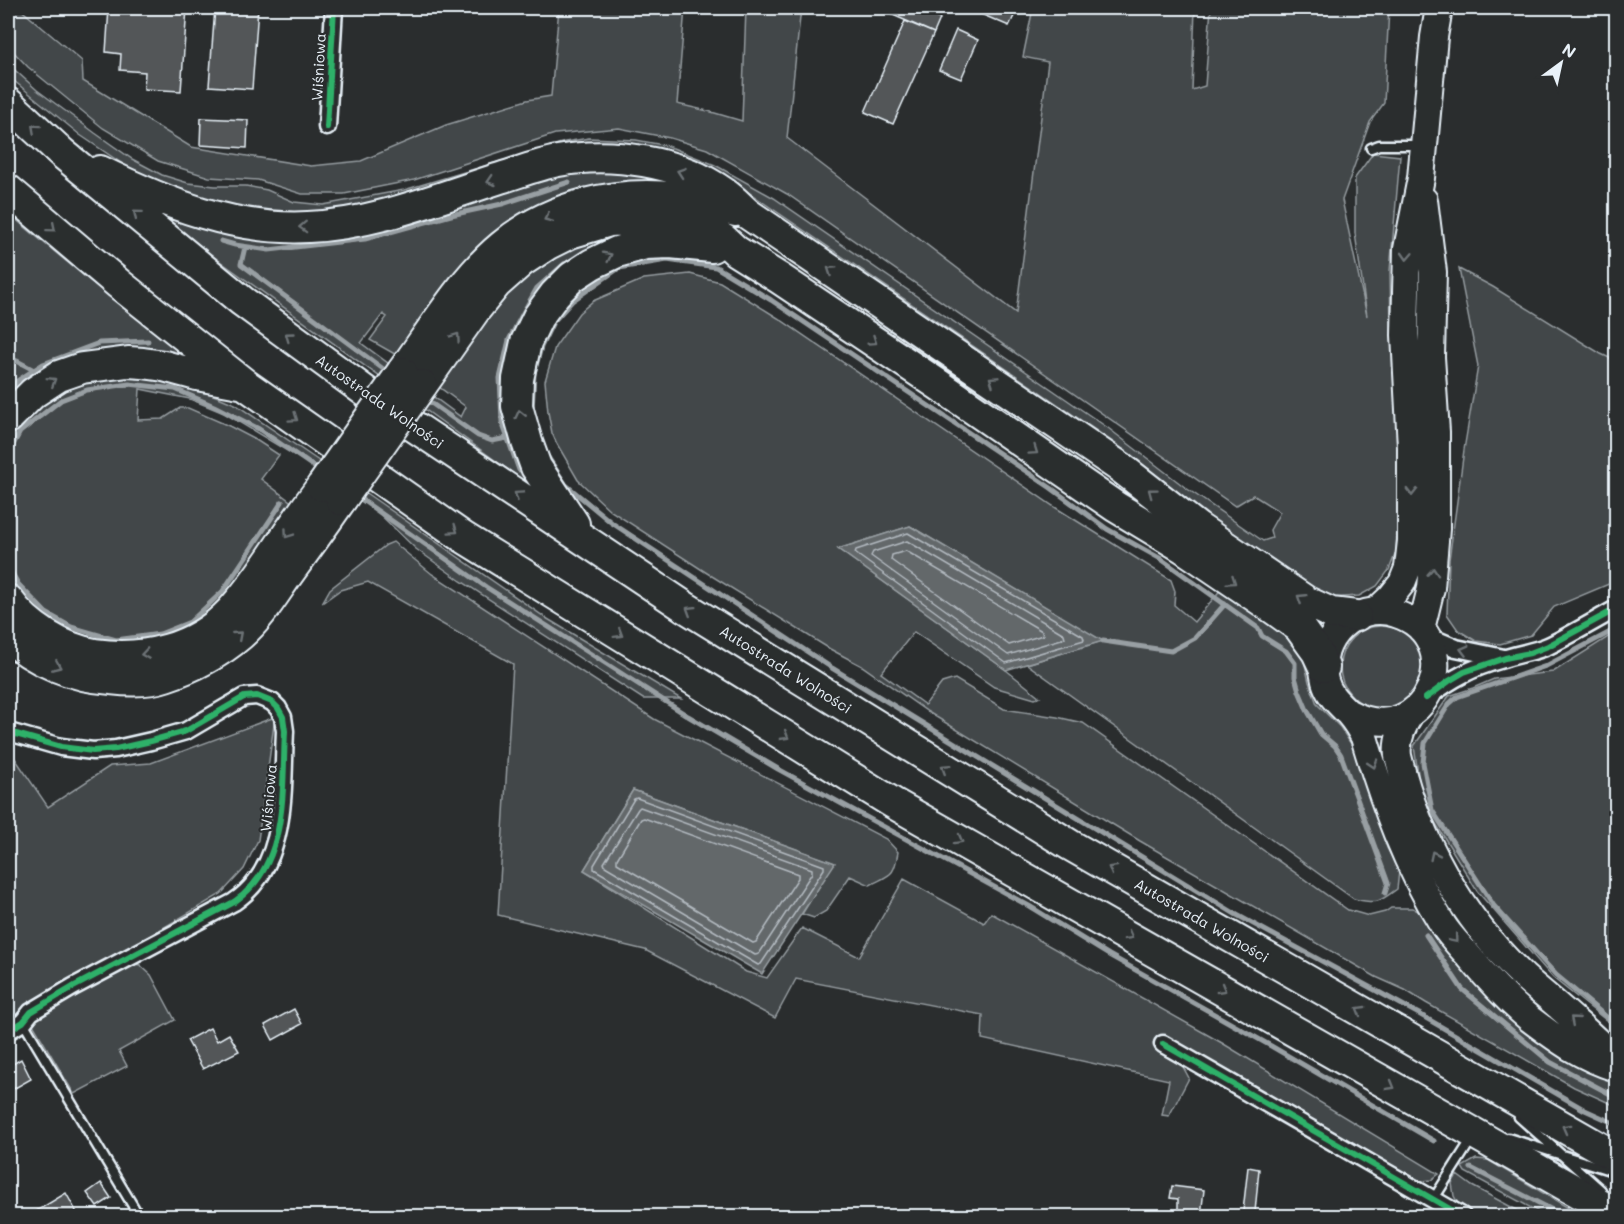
<svg xmlns="http://www.w3.org/2000/svg" width="1624" height="1224" viewBox="0 0 1624 1224" font-family="Mali,sans-serif">
<rect width="100%" height="100%" fill="#2a2d2e"/>
<filter id="ink" filterUnits="userSpaceOnUse"><feTurbulence type="fractalNoise" baseFrequency=".0167" numOctaves="2"/><feDisplacementMap in="SourceGraphic" scale="12" xChannelSelector="R" yChannelSelector="G"/><feConvolveMatrix kernelMatrix="1 2 1 2 8 2 1 2 1" color-interpolation-filters="sRGB"/></filter>
<g filter="url(#ink)">
<!-- green -->
<path fill="#424648" stroke="#959ca0" stroke-width="1.5" d="M 8,8 L 19,8 L 82,61 L 83,81 L 191,147 L 311,166 L 361,161 L 446,125 L 527,100 L 551,96 L 559,8 L 685,8 L 677,104 L 708,111 L 742,121 L 746,8 L 801,8 L 787,138 L 1016,313 L 1048,62 L 1023,57 L 1033,8 L 1195,8 L 1192,90 L 1205,86 L 1211,8 L 1389,8 L 1384,103 L 1370,122 L 1342,200 L 1367,316 L 1355,233 L 1355,178 L 1373,153 L 1400,156 L 1390,271 L 1391,329 L 1399,475 L 1396,552 L 1389,570 L 1377,586 L 1359,596 L 1328,598 L 1301,582 L 1193,506 L 1129,453 L 748,192 L 693,161 L 661,152 L 374,206 L 297,215 L 218,206 L 142,177 L 80,135 L 8,76 L 8,64 L 37,90 L 95,133 L 132,159 L 162,175 L 188,183 L 215,186 L 246,186 L 267,190 L 294,202 L 323,205 L 404,190 L 565,142 L 589,138 L 636,140 L 668,146 L 715,165 L 774,198 L 1108,428 L 1186,488 L 1263,541 L 1272,538 L 1270,530 L 1280,512 L 1253,495 L 1235,506 L 787,194 L 707,149 L 670,138 L 619,128 L 555,134 L 414,180 L 344,194 L 302,194 L 258,180 L 209,177 L 158,161 L 103,128 L 28,67 L 8,46 Z
M 602,168 L 639,172 L 699,191 L 633,186 L 400,357 L 370,340 L 387,317 L 383,314 L 361,343 L 461,417 L 466,407 L 435,384 L 508,289 L 578,240 L 638,231 L 643,236 L 520,332 L 539,492 L 217,259 L 146,201 L 225,230 Z
M 8,213 L 90,281 L 199,367 L 159,355 L 8,405 Z
M 1459,269 L 1493,287 L 1601,354 L 1616,361 L 1616,581 L 1554,607 L 1531,635 L 1500,644 L 1476,641 L 1458,630 L 1447,614 L 1449,560 L 1464,450 L 1478,366 Z
M 690,274 L 720,282 L 778,318 L 1053,506 L 1171,580 L 1175,591 L 1174,605 L 1194,622 L 1222,588 L 1296,642 L 1303,656 L 1309,682 L 1317,704 L 1340,727 L 1353,747 L 1387,848 L 1399,871 L 1397,889 C 1378,903 1378,904 1354,899 L 1027,664 L 1102,641 L 910,526 L 838,549 L 1006,670 L 1040,697 L 1035,699 L 994,687 L 914,632 L 881,673 L 925,705 L 942,683 L 955,679 L 1004,709 L 1057,717 L 1083,723 L 1348,910 L 1369,916 L 1385,912 L 1391,908 L 1413,908 L 1427,917 L 1562,1056 L 1616,1084 L 1616,1106 L 1574,1087 L 1426,1003 L 1405,990 L 1376,977 L 1140,841 L 928,712 L 862,666 L 830,649 L 707,573 L 611,511 L 578,480 L 557,444 L 552,433 L 548,412 L 545,381 L 555,347 L 579,313 L 593,301 L 644,279 Z
M 139,373 L 199,389 L 235,404 L 363,491 L 546,618 L 681,699 L 643,699 L 461,581 L 416,549 L 370,505 L 314,467 L 224,413 L 190,399 L 140,389 L 138,420 L 163,419 L 180,408 L 188,408 L 229,426 L 256,440 L 279,455 L 261,479 L 294,504 L 255,566 L 196,625 L 140,645 L 92,643 L 67,634 L 25,603 L 8,580 L 8,439 L 20,421 L 65,387 L 91,378 Z
M 393,542 L 432,574 L 654,719 L 886,839 L 898,852 C 894,877 891,874 870,885 L 850,876 L 826,911 L 814,918 L 802,914 L 834,863 L 633,790 L 584,870 L 746,972 L 767,978 L 802,928 L 859,957 L 904,879 L 984,923 L 991,913 L 1222,1043 L 1439,1174 L 1431,1180 L 1414,1182 L 1158,1048 L 1182,1065 L 1189,1078 L 1169,1116 L 1162,1115 L 1169,1080 L 982,1039 L 983,1015 L 796,979 L 775,1018 L 645,950 L 498,915 L 513,664 L 368,582 L 340,590 L 322,603 L 330,589 L 386,545 Z
M1340 667a41 41 0 1 1 82 0a41 41 0 1 1-82 0Z
M 1616,632 L 1616,1028 L 1553,978 L 1477,891 L 1422,801 L 1414,746 L 1449,696 L 1473,688 L 1494,679 L 1553,672 Z
M 275,717 L 258,840 L 244,869 L 221,894 L 8,1019 L 8,748 L 48,807 L 110,766 L 151,763 Z
M 130,963 L 140,965 L 151,975 L 175,1020 L 119,1051 L 127,1066 L 74,1094 L 31,1021 Z
M 1476,1159 L 1488,1160 L 1582,1216 L 1546,1216 L 1465,1172 L 1462,1167 Z
M 1457,1175 L 1472,1186 L 1528,1216 L 1478,1216 L 1459,1205 L 1454,1196 L 1452,1183 Z"/>
<!-- water -->
<path fill="#63686b" stroke="#989fa3" stroke-width="1.5" d="M 910,526 L 1103,641 L 1006,670 L 838,549 Z
M 633,790 L 835,863 L 762,974 L 584,870 Z"/>
<g fill="none" stroke-linecap="round" stroke-linejoin="round">
<!-- shore -->
<path stroke="#b3bac0" stroke-width="1.5" d="M 908,533 L 1083,636 L 1084,640 L 1006,663 L 855,553 L 856,550 Z
M 907,541 L 1064,634 L 1065,638 L 1008,655 L 871,556 L 873,552 Z
M 906,551 L 1042,631 L 1043,635 L 1009,645 L 891,560 L 892,555 Z
M 637,798 L 824,866 L 824,869 L 761,964 L 758,965 L 594,869 L 594,865 L 634,799 Z
M 640,807 L 812,869 L 812,873 L 759,954 L 755,955 L 605,866 L 604,863 L 638,809 Z
M 644,818 L 798,874 L 798,878 L 756,942 L 753,943 L 617,863 L 617,859 L 641,819 Z"/>
<!-- stream -->
<path stroke="#989fa3" stroke-width="5" d="M 221,241 L 235,245 L 269,250 L 365,239 L 451,215 L 502,204 L 569,182
M 245,247 L 241,264 L 390,374
M 8,359 L 17,361 L 32,369
M 8,392 L 17,381 L 43,364 L 99,343 L 148,341
M 424,398 L 478,436 L 492,441 L 507,438
M 532,411 L 534,373 L 541,347 L 553,322 L 572,301 L 619,268 L 667,260 L 716,267 L 771,300 L 1051,488 L 1107,529 L 1161,559 L 1258,628 L 1262,636 L 1286,651 L 1295,663 L 1295,677 L 1299,691 L 1307,710 L 1321,734 L 1335,746 L 1341,755 L 1388,883 L 1385,893
M 8,454 L 20,432 L 61,400 L 87,390 L 129,384 L 175,389 L 214,406 L 259,429 L 320,471
M 546,454 L 566,485 L 612,523 L 832,668 L 1237,915 L 1419,1014 L 1585,1110 L 1616,1124
M 519,470 L 502,422 L 500,378 L 509,340 L 523,313 L 537,288 L 564,264
M 355,495 L 486,587 L 688,716 L 778,769 L 1029,906 L 1109,955 L 1271,1046 L 1434,1141
M 8,566 L 18,584 L 46,613 L 71,627 L 116,640 L 160,634 L 190,622 L 223,591 L 282,502
M 1616,629 L 1546,666 L 1457,697 L 1449,704 L 1425,743 L 1423,763 L 1432,810 L 1494,906 L 1556,975 L 1616,1025
M 1103,641 L 1171,651 L 1195,638 L 1225,604
M 1426,935 L 1462,989 L 1550,1062 L 1616,1097
M 1471,1168 L 1564,1216"/>
</g>
<!-- building -->
<path fill="#535759" stroke="#e8f1f8" stroke-width="1.5" d="M 109,8 L 187,8 L 181,91 L 144,89 L 145,72 L 120,70 L 121,54 L 106,52 Z
M 215,8 L 258,8 L 252,89 L 209,86 Z
M 896,8 L 914,8 L 940,19 L 934,33 L 893,15 Z
M 967,8 L 1018,8 L 1009,26 Z
M 905,21 L 934,33 L 893,124 L 865,112 Z
M 956,30 L 978,40 L 961,79 L 939,70 Z
M 201,118 L 248,120 L 247,148 L 200,145 Z
M 294,1009 L 302,1024 L 273,1040 L 265,1025 Z
M 210,1028 L 217,1041 L 229,1034 L 239,1051 L 203,1069 L 187,1040 Z
M 21,1059 L 31,1079 L 8,1092 L 8,1067 Z
M 1248,1167 L 1259,1169 L 1255,1212 L 1243,1211 Z
M 101,1183 L 111,1198 L 97,1207 L 87,1193 Z
M 1172,1186 L 1204,1190 L 1201,1215 L 1189,1213 L 1189,1216 L 1185,1216 L 1185,1213 L 1178,1212 L 1178,1199 L 1170,1198 Z
M 66,1193 L 77,1213 L 70,1216 L 28,1216 Z"/>
<g fill="none" stroke-linecap="round" stroke-linejoin="round">
<!-- lane casing -->
<g stroke="#e8f1f8" stroke-width="13">
<path id="lane" d="M 1371,148 L 1379,145 L 1421,145
M 23,1022 L 139,1216
M 1519,1117 L 1601,1190
M 1508,1138 L 1616,1172
M 1433,1200 L 1473,1137"/>
</g>
<!-- street casing -->
<g stroke="#e8f1f8" stroke-width="21">
<path id="street" d="M 327,127 L 334,8
M 1425,635 L 1456,648 L 1504,658
M 1426,698 C 1453,678 1471,668 1503,659 C 1518,654 1533,652 1548,646 C 1571,635 1594,621 1616,609
M 8,1031 L 23,1022 L 31,1012 L 73,987 L 234,902 C 289,865 282,790 285,731 L 283,717 L 278,708 L 272,702 L 257,696 L 244,697 L 186,731 L 151,741 L 116,749 L 93,751 L 61,747 L 9,732
M 1163,1044 L 1462,1216"/>
</g>
<!-- primary casing -->
<g stroke="#e8f1f8" stroke-width="30">
<path id="primary" d="M 1376,611 L 1390,598 L 1402,583 L 1408,568 L 1411,541 L 1411,447 L 1405,335 L 1407,249 L 1421,178 L 1434,37 L 1439,8
M 1421,629 L 1431,588 L 1436,529 L 1436,432 L 1431,357 L 1433,272 L 1424,200
M 1347,712 C 1429,756 1471,637 1396,614 C 1356,600 1314,639 1325,681 C 1329,696 1339,703 1349,714 C 1355,721 1360,729 1364,737 C 1384,805 1406,865 1443,925 C 1450,936 1459,945 1467,954 C 1486,977 1506,999 1530,1019 C 1559,1041 1581,1057 1616,1068
M 1411,713 C 1402,726 1396,740 1398,756 C 1418,839 1461,917 1524,977 C 1541,992 1559,1006 1576,1022 C 1590,1034 1603,1047 1616,1059"/>
</g>
<!-- highway casing -->
<g stroke="#e8f1f8" stroke-width="34">
<path id="highway" d="M 8,103 L 62,153 L 242,301 L 403,419 L 685,607 L 1070,845 L 1616,1157
M 100,171 C 165,203 235,231 308,227 C 374,224 435,199 497,179 C 517,173 537,165 558,161 C 611,151 680,161 724,193 C 733,199 740,207 748,214 L 1120,467 L 1198,528 L 1307,602 L 1331,613 L 1356,616
M 8,190 L 119,284 L 246,385 L 463,537 L 893,803 L 1616,1214
M 402,372 C 431,332 464,277 502,246 C 549,206 617,190 678,198 C 698,200 717,207 736,211
M 422,385 L 475,310 L 496,284 L 522,261 L 548,244 L 570,233 L 610,221 L 646,219 L 668,221 L 694,226 L 713,233 L 723,239 L 736,251 L 779,278 L 939,385 L 1116,507 L 1184,548 L 1274,609 L 1299,627 L 1317,652 L 1324,667
M 8,418 L 33,393 L 59,376 L 82,368 L 128,362 L 143,363 L 164,366 L 197,375 L 240,383
M 574,524 L 536,467 L 527,442 L 517,406 L 518,379 L 526,342 L 538,317 L 555,294 L 572,277 L 592,264 L 617,252 L 645,244 L 670,243 L 712,247
M 8,600 C 27,627 62,649 95,654 C 144,661 195,649 230,612 C 246,595 259,576 272,557 C 288,533 305,509 322,486
M 8,636 C 34,661 74,677 111,679 C 128,681 148,682 165,676 C 192,667 219,653 240,635 C 261,617 275,592 291,570 C 308,547 325,523 341,500"/>
</g>
<!-- lane -->
<use href="#lane" stroke="#2a2d2e" stroke-width="8"/>
<!-- street -->
<use href="#street" stroke="#2a2d2e" stroke-width="16"/>
<!-- primary -->
<use href="#primary" stroke="#2a2d2e" stroke-width="26"/>
<!-- highway -->
<use href="#highway" stroke="#2a2d2e" stroke-width="30"/>
<!-- highway-bridge casing -->
<g stroke="#e8f1f8" stroke-width="34" stroke-linecap="butt">
<path id="highway-bridge" d="M 322,486 L 402,372
M 341,500 L 422,385"/>
</g>
<!-- highway-bridge -->
<use href="#highway-bridge" stroke="#2a2d2e" stroke-width="30"/>
<!-- cycleway casing -->
<g stroke="#2a2d2e" stroke-width="10">
<path id="cycleway" d="M 327,127 L 334,8
M 1426,698 L 1449,681 L 1464,672 L 1505,658 L 1530,653 L 1548,646 L 1616,609
M 8,1031 L 23,1022 L 31,1012 L 73,987 L 234,902 C 289,865 282,790 285,731 L 283,717 L 278,708 L 272,702 L 257,696 L 244,697 L 186,731 L 151,741 L 116,749 L 93,751 L 61,747 L 9,732
M 1163,1044 L 1462,1216"/>
</g>
<!-- cycleway -->
<use href="#cycleway" stroke="#2db169" stroke-width="6"/>
</g>
<!-- one-way arrows -->
<defs><path id="oneway-chevron" d="M-2-3.5L2.5 0L-2 3.5" fill="none" stroke-width="1.6" stroke-linecap="round" stroke-linejoin="round" transform="scale(1.5)"/></defs>
<g stroke="#6c7275">
<use href="#oneway-chevron" transform="translate(35 128) rotate(-138)"/>
<use href="#oneway-chevron" transform="translate(681 172) rotate(-161)"/>
<use href="#oneway-chevron" transform="translate(491 181) rotate(162)"/>
<use href="#oneway-chevron" transform="translate(137 214) rotate(-140)"/>
<use href="#oneway-chevron" transform="translate(548 218) rotate(156)"/>
<use href="#oneway-chevron" transform="translate(303 227) rotate(178)"/>
<use href="#oneway-chevron" transform="translate(52 228) rotate(40)"/>
<use href="#oneway-chevron" transform="translate(608 256) rotate(-26)"/>
<use href="#oneway-chevron" transform="translate(1407 256) rotate(93)"/>
<use href="#oneway-chevron" transform="translate(831 270) rotate(-146)"/>
<use href="#oneway-chevron" transform="translate(289 336) rotate(-144)"/>
<use href="#oneway-chevron" transform="translate(456 337) rotate(-55)"/>
<use href="#oneway-chevron" transform="translate(873 341) rotate(34)"/>
<use href="#oneway-chevron" transform="translate(993 380) rotate(-146)"/>
<use href="#oneway-chevron" transform="translate(52 381) rotate(-32)"/>
<use href="#oneway-chevron" transform="translate(520 414) rotate(-103)"/>
<use href="#oneway-chevron" transform="translate(294 418) rotate(35)"/>
<use href="#oneway-chevron" transform="translate(1034 451) rotate(35)"/>
<use href="#oneway-chevron" transform="translate(1152 492) rotate(-143)"/>
<use href="#oneway-chevron" transform="translate(1412 492) rotate(90)"/>
<use href="#oneway-chevron" transform="translate(518 495) rotate(-146)"/>
<use href="#oneway-chevron" transform="translate(454 530) rotate(35)"/>
<use href="#oneway-chevron" transform="translate(288 534) rotate(125)"/>
<use href="#oneway-chevron" transform="translate(1433 572) rotate(-86)"/>
<use href="#oneway-chevron" transform="translate(1232 581) rotate(34)"/>
<use href="#oneway-chevron" transform="translate(1301 598) rotate(-147)"/>
<use href="#oneway-chevron" transform="translate(690 610) rotate(-148)"/>
<use href="#oneway-chevron" transform="translate(619 634) rotate(32)"/>
<use href="#oneway-chevron" transform="translate(238 635) rotate(-41)"/>
<use href="#oneway-chevron" transform="translate(1464 650) rotate(-165)"/>
<use href="#oneway-chevron" transform="translate(145 654) rotate(172)"/>
<use href="#oneway-chevron" transform="translate(57 666) rotate(23)"/>
<use href="#oneway-chevron" transform="translate(785 736) rotate(31)"/>
<use href="#oneway-chevron" transform="translate(1373 764) rotate(72)"/>
<use href="#oneway-chevron" transform="translate(945 768) rotate(-148)"/>
<use href="#oneway-chevron" transform="translate(959 840) rotate(29)"/>
<use href="#oneway-chevron" transform="translate(1434 855) rotate(-116)"/>
<use href="#oneway-chevron" transform="translate(1112 869) rotate(-150)"/>
<use href="#oneway-chevron" transform="translate(1129 936) rotate(29)"/>
<use href="#oneway-chevron" transform="translate(1454 939) rotate(50)"/>
<use href="#oneway-chevron" transform="translate(1222 989) rotate(30)"/>
<use href="#oneway-chevron" transform="translate(1360 1010) rotate(-150)"/>
<use href="#oneway-chevron" transform="translate(1574 1020) rotate(-139)"/>
<use href="#oneway-chevron" transform="translate(1391 1086) rotate(30)"/>
<use href="#oneway-chevron" transform="translate(1566 1128) rotate(-151)"/>
</g>
</g>
<g text-anchor="middle" dominant-baseline="central" stroke-width="4.5" stroke-linejoin="round" paint-order="stroke">
<!-- street labels -->
<g font-size="15" fill="#e8f1f8" stroke="#2a2d2e">
<text transform="translate(318 67) rotate(-87)">Wiśniowa</text>
<text transform="translate(380 401) rotate(35)">Autostrada Wolności</text>
<text transform="translate(786 669) rotate(32)">Autostrada Wolności</text>
<text transform="translate(268 798) rotate(-85)">Wiśniowa</text>
<text transform="translate(1202 920) rotate(30)">Autostrada Wolności</text>
</g>
</g>
<!-- margin -->
<rect width="1624" height="1224" fill="none" stroke="#2a2d2e" stroke-width="30"/>
<rect x="15" y="15" width="1594" height="1194" fill="none" stroke="#e8f1f8" stroke-width="2" filter="url(#ink)"/>
<!-- north arrow -->
<g transform="translate(1561 63) rotate(33)" stroke="#2a2d2e" stroke-width="4.5" paint-order="stroke">
<path d="M0-4.5L10 22L0 15L-10 22Z" fill="#e8f1f8"/>
<text y="-9" font-size="16" font-weight="bold" text-anchor="middle" fill="#e8f1f8">N</text>
</g>
</svg>
